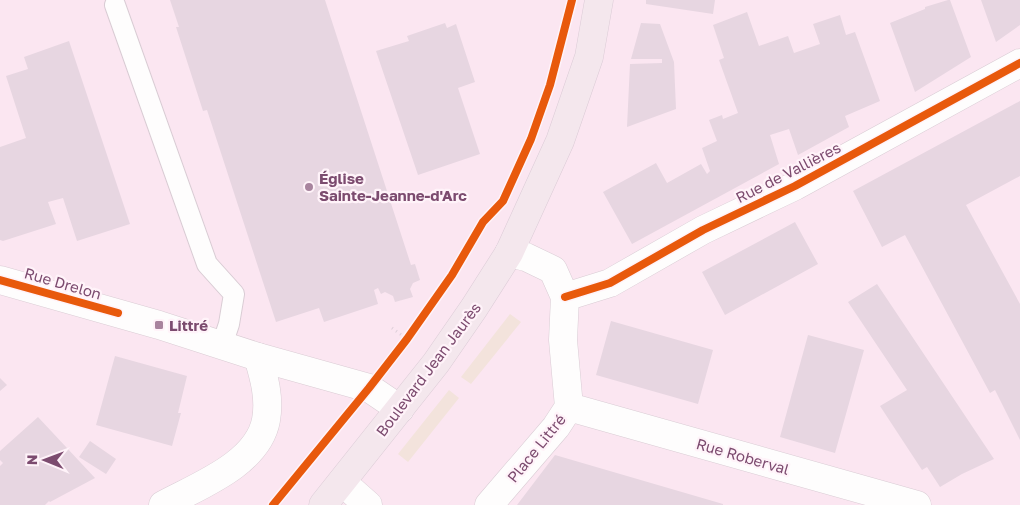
<svg xmlns="http://www.w3.org/2000/svg" width="1020" height="505" viewBox="0 0 1020 505" font-family="'Golos Text',sans-serif">
<rect width="100%" height="100%" fill="#faeff4"/>
<!-- residential -->
<path fill="#fbe6f1" d="M 0,0 L 1020,0 L 1020,505 L 0,505 Z"/>
<!-- green -->
<path fill="#f3e3dc" d="M 510,314 L 521,322 L 471,384 L 461,377 Z
M 449,390 L 459,398 L 408,462 L 398,454 Z"/>
<!-- building -->
<path fill="#e7d6e1" d="M 170,0 L 325,0 L 411,265 L 415,264 L 420,280 L 413,283 L 410,289 L 413,297 L 395,302 L 393,296 L 385,292 L 381,294 L 378,288 L 374,290 L 378,304 L 324,322 L 319,308 L 276,322 L 207,110 L 203,111 L 176,27 L 179,27 Z
M 646,0 L 715,0 L 713,14 L 646,4 Z
M 948,0 L 950,0 L 971,57 L 915,92 L 890,23 L 925,9 L 925,7 Z
M 981,0 L 1020,0 L 1020,25 L 996,42 Z
M 747,12 L 759,46 L 788,36 L 794,53 L 820,44 L 813,24 L 840,15 L 846,35 L 855,32 L 880,101 L 845,116 L 849,127 L 798,155 L 789,129 L 770,135 L 779,164 L 632,244 L 603,192 L 656,163 L 667,183 L 701,164 L 707,174 L 710,171 L 702,148 L 717,141 L 709,120 L 722,115 L 723,119 L 738,113 L 719,60 L 724,58 L 713,25 Z
M 445,23 L 447,28 L 456,24 L 475,82 L 458,88 L 480,154 L 418,175 L 376,51 L 409,41 L 407,36 Z
M 641,23 L 660,24 L 674,62 L 676,109 L 627,127 L 630,64 L 662,63 L 662,59 L 631,59 Z
M 69,41 L 130,224 L 77,241 L 63,198 L 48,202 L 56,224 L 3,241 L 0,240 L 0,147 L 26,138 L 6,76 L 28,69 L 24,57 Z
M 1020,101 L 1020,176 L 966,205 L 1020,304 L 1020,440 L 995,390 L 990,393 L 905,235 L 882,247 L 853,191 Z
M 795,222 L 818,264 L 725,315 L 702,272 Z
M 877,284 L 994,459 L 962,474 L 940,487 L 927,467 L 922,470 L 880,406 L 907,390 L 848,302 Z
M 611,321 L 713,350 L 698,404 L 596,375 Z
M 808,335 L 864,350 L 835,453 L 780,437 Z
M 115,356 L 187,376 L 178,413 L 181,413 L 172,446 L 96,425 Z
M 0,378 L 7,385 L 0,391 Z
M 38,417 L 95,478 L 50,502 L 49,501 L 45,505 L 0,505 L 0,466 L 3,463 L 0,460 L 0,451 Z
M 90,441 L 116,459 L 106,474 L 79,457 Z
M 555,455 L 723,504 L 723,505 L 517,505 Z"/>
<g fill="none" stroke-linecap="round" stroke-linejoin="round">
<!-- lane casing -->
<g stroke="#d9ccd4" stroke-width="22">
<path id="lane" d="M 115,5 L 207,264 L 234,294 L 229,324 L 222,345"/>
</g>
<!-- street casing -->
<g stroke="#d9ccd4" stroke-width="29">
<path id="street" d="M 565,297 L 610,283 L 703,230 L 795,186 L 1020,63
M 569,407 L 917,505
M 342,482 L 368,505
M 163,505 C 198,486 258,464 266,420 C 270,398 264,377 258,357
M 489,505 L 556,427 L 569,407 L 563,340 L 565,297 L 553,270 L 526,257 L 509,253"/>
</g>
<!-- secondary casing -->
<g stroke="#daccd4" stroke-width="29">
<path id="secondary" d="M 0,280 L 159,325 L 258,357 L 369,388 L 400,409"/>
</g>
<!-- primary casing -->
<g stroke="#dbcbd6" stroke-width="29">
<path id="primary" d="M 323,505 L 436,363 L 474,308 L 509,253 L 560,141 L 589,57 L 599,0"/>
</g>
<!-- path -->
<path stroke="#ddcfd9" stroke-width="3" stroke-dasharray="1 4" stroke-linecap="butt" d="M 392,328 L 410,341"/>
<!-- lane -->
<use href="#lane" stroke="#fefdfd" stroke-width="20"/>
<!-- street -->
<use href="#street" stroke="#fefdfd" stroke-width="28"/>
<!-- secondary -->
<use href="#secondary" stroke="#fefdfd" stroke-width="28"/>
<!-- primary -->
<use href="#primary" stroke="#f4e7ed" stroke-width="28"/>
<!-- cycleway casing -->
<g stroke="#fff3f9" stroke-width="11">
<path id="cycleway" d="M 0,280 L 118,313
M 565,297 L 610,283 L 703,230 L 795,186 L 1020,63
M 273,505 L 369,388 L 407,339 L 452,275 L 483,222 L 503,201 L 531,139 L 550,85 L 572,0"/>
</g>
<!-- cycleway -->
<use href="#cycleway" stroke="#e8590c" stroke-width="8"/>
</g>
<!-- markers -->
<g fill="#a8849e" stroke="#fff3f9" stroke-width="2">
<circle cx="309" cy="187" r="5"/>
<rect x="154" y="320" width="10" height="10" rx="2.5"/>
</g>
<g text-anchor="middle" dominant-baseline="central" stroke-width="4.5" stroke-linejoin="round" paint-order="stroke">
<!-- street labels -->
<g font-size="15" fill="#7c4b6f" stroke="#fff3f9">
<text transform="translate(788 172) rotate(-27)">Rue de Vallières</text>
<text transform="translate(63 283) rotate(16)">Rue Drelon</text>
<text transform="translate(428 369) rotate(-53)">Boulevard Jean Jaurès</text>
<text transform="translate(536 448) rotate(-51)">Place Littré</text>
<text transform="translate(743 456) rotate(16)">Rue Roberval</text>
</g>
<!-- poi labels -->
<g font-size="15" font-weight="bold" fill="#7c4b6f" stroke="#fff3f9" text-anchor="start">
<text x="319" y="178">Église<tspan x="319" dy="17">Sainte-Jeanne-d'Arc</tspan></text>
<text x="169" y="325">Littré</text>
</g>
</g>
<!-- north arrow -->
<g transform="translate(45 460) rotate(271)" stroke="#fff3f9" stroke-width="4" paint-order="stroke">
<path d="M0-4L9 19L0 12L-9 19Z" fill="#7c4b6f"/>
<text y="-8" font-size="14" font-weight="bold" text-anchor="middle" fill="#7c4b6f">N</text>
</g>
</svg>
